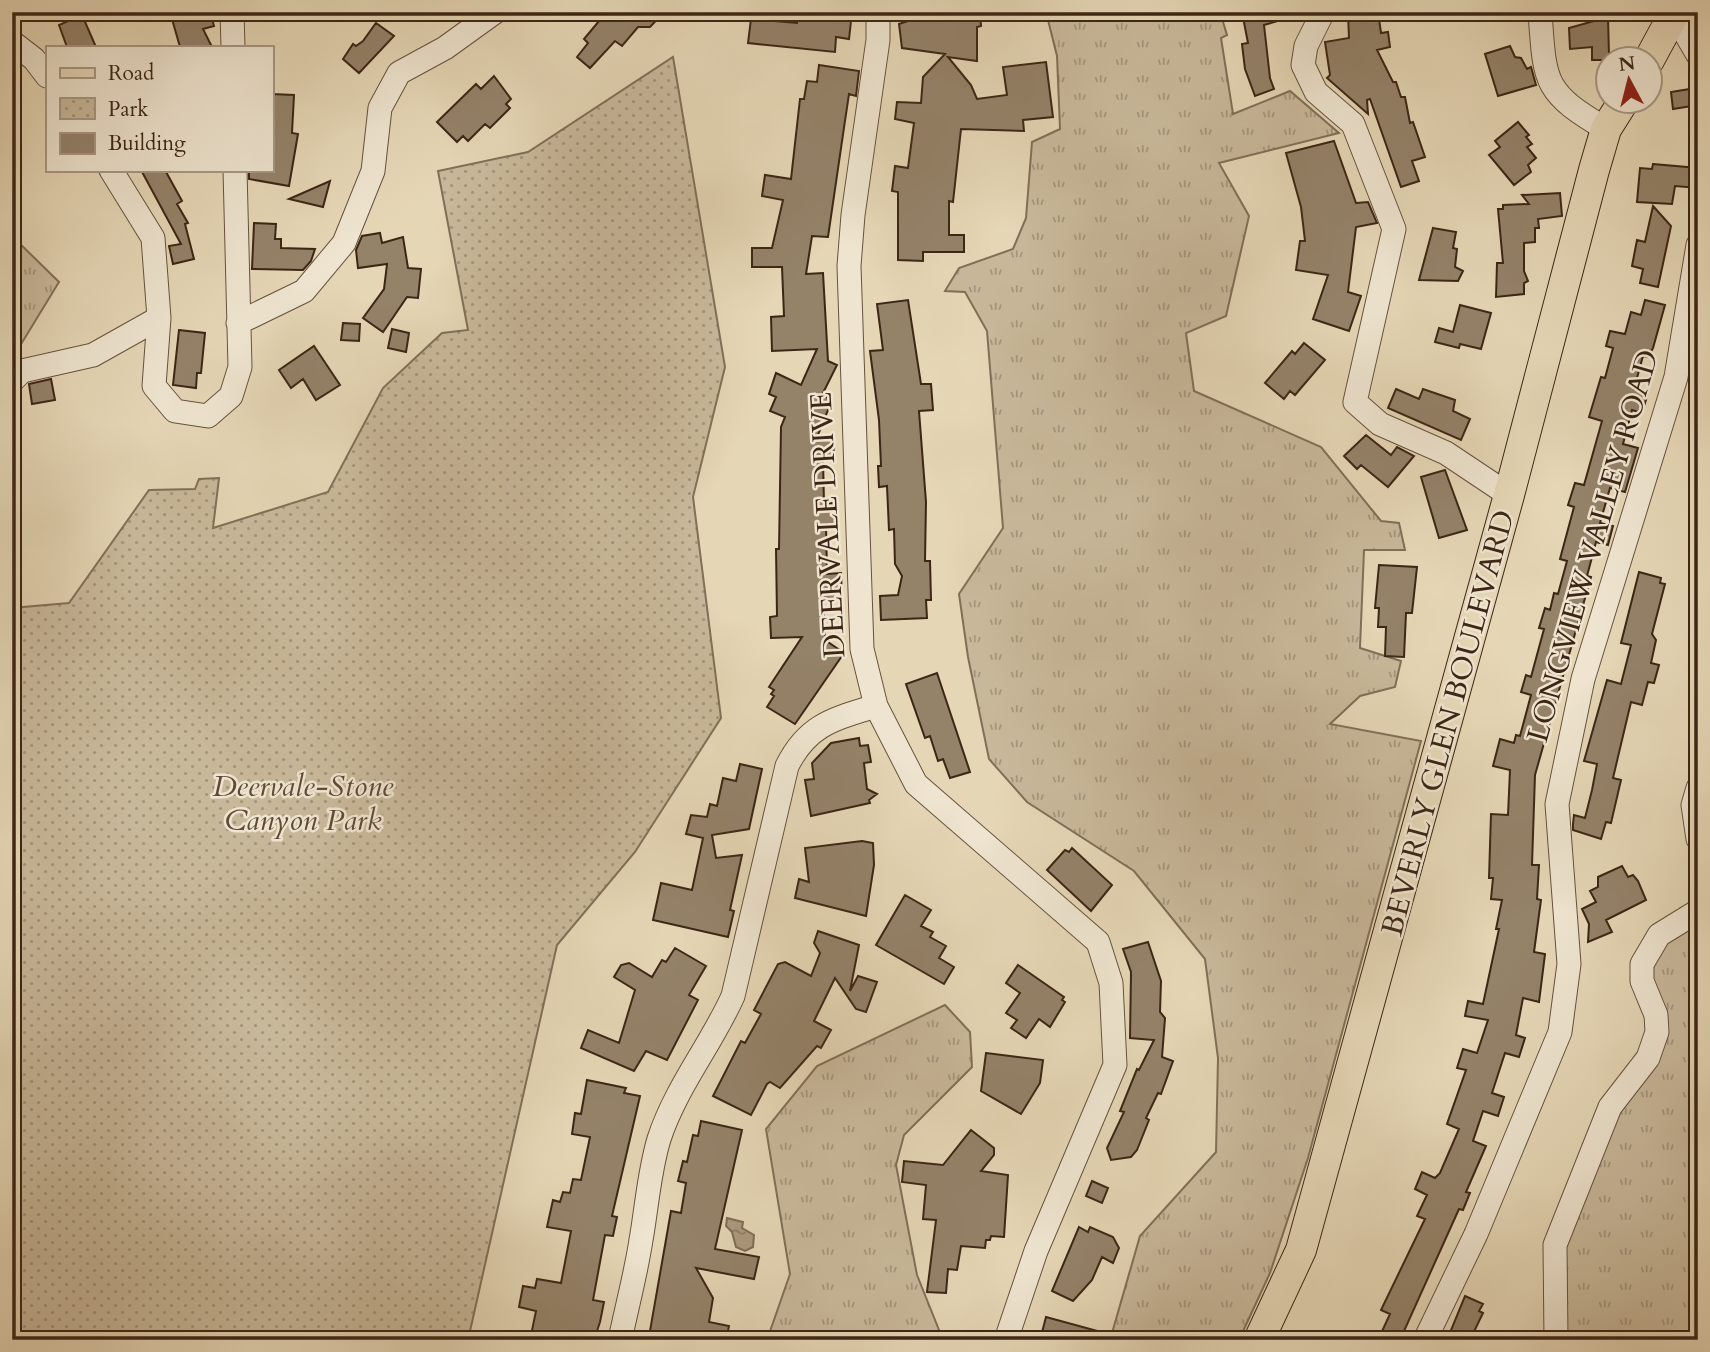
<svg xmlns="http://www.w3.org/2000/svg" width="1710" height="1352" viewBox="0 0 1710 1352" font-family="Cardo,serif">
<defs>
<pattern id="grass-tufts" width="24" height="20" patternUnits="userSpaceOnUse" patternTransform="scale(1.75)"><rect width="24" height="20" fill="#c8b89a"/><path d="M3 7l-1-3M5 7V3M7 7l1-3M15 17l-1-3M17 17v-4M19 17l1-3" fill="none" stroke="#a4957d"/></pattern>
<pattern id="park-dots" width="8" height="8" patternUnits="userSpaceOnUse" patternTransform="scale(1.75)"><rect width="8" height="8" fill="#c8b89a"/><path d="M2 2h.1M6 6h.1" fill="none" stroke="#a4957d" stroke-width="1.8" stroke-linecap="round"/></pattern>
<pattern id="water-ripples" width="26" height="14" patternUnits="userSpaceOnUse" patternTransform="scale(1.75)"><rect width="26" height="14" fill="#ac9a7f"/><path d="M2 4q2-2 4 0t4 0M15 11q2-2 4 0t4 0" fill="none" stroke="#8d7d67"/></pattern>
</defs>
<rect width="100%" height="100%" fill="#e5d6b5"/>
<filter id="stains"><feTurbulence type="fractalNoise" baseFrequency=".00286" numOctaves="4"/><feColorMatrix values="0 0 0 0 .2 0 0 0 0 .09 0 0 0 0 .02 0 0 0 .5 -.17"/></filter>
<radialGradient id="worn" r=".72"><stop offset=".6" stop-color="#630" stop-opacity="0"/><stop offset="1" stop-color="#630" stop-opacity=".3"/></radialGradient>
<!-- grass -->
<path fill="url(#grass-tufts)" stroke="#826f58" stroke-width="2" d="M 1046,12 L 1220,12 L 1227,35 L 1221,38 L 1233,114 L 1290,91 L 1339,133 L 1219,163 L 1249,216 L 1226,316 L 1186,333 L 1194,391 L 1321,447 L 1381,521 L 1399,523 L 1405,550 L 1364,550 L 1360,648 L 1401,661 L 1395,687 L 1360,696 L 1330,724 L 1421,741 L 1308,1158 L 1270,1273 L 1239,1340 L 1110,1340 L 1140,1236 L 1216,1152 L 1218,1058 L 1205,959 L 1134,871 L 1027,802 L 989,759 L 968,657 L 959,594 L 1003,528 L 987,331 L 965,292 L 945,291 L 959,268 L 1013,249 L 1026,218 L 1032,142 L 1060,129 L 1057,56 Z
M 12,236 L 59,282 L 12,359 Z
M 1698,919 L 1698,1340 L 1567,1340 L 1564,1244 L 1618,1106 L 1650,1067 L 1650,980 L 1659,947 Z
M 945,1005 L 970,1032 L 972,1067 L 904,1135 L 896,1165 L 917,1275 L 943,1340 L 767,1340 L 790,1274 L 766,1129 L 817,1066 Z"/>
<!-- park -->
<path fill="url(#park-dots)" stroke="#826f58" stroke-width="2" d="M 673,57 L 725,367 L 693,497 L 721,718 L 635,852 L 557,945 L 468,1340 L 12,1340 L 12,608 L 69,603 L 149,490 L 195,489 L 199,479 L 219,478 L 213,528 L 328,492 L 383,388 L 442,333 L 468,330 L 438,171 L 528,152 Z"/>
<!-- water -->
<path fill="url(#water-ripples)" stroke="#806c55" stroke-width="2" d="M 727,1218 L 743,1222 L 742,1228 L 754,1235 L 753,1247 L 745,1251 L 736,1247 L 732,1232 L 726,1226 Z"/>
<!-- building -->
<path fill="#948269" stroke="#3d2616" stroke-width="2" d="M 170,12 L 210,12 L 214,26 L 203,29 L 212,47 L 180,47 Z
M 613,12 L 664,12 L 650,27 L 638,27 L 622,46 L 615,41 L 590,68 L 577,57 L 588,43 L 584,39 L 599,21 L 606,21 Z
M 798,12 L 852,12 L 849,39 L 836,37 L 835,52 L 748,43 L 751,19 L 797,23 Z
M 913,12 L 980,12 L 981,26 L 977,27 L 977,61 L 948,57 L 971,85 L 977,99 L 1007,95 L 1003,67 L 1046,62 L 1053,117 L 1023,120 L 1024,131 L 961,129 L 953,202 L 949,201 L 949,235 L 964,235 L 964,252 L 923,252 L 923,261 L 898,260 L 898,192 L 892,191 L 895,166 L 908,168 L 914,123 L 895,119 L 897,102 L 921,103 L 923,77 L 945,54 L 902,48 L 899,24 L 914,19 Z
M 1242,12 L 1294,12 L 1295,16 L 1264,25 L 1270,78 L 1274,89 L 1255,96 L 1245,69 L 1242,44 L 1248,43 Z
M 1378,12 L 1381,33 L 1388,32 L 1390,47 L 1377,50 L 1393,82 L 1396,82 L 1401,97 L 1405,97 L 1410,123 L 1413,122 L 1425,157 L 1412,161 L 1419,181 L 1401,187 L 1370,99 L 1367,100 L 1368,114 L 1327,78 L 1330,75 L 1325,42 L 1349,38 L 1348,14 Z
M 82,15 L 96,47 L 67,47 L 59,25 Z
M 1608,17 L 1609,55 L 1605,60 L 1592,60 L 1592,47 L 1570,49 L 1569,28 Z
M 376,23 L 394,36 L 359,73 L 343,59 L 353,44 L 356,46 L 363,41 Z
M 1510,46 L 1515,57 L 1521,58 L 1527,69 L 1531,67 L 1536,85 L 1498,96 L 1485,54 Z
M 819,65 L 859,71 L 856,96 L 849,94 L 846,114 L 828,237 L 812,236 L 806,274 L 823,273 L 828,361 L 837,365 L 822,395 L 832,400 L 816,440 L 833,439 L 834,459 L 823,460 L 824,503 L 835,503 L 836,524 L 826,524 L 827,574 L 841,573 L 842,599 L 823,599 L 825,640 L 844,653 L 795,724 L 767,707 L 774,696 L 771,694 L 774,690 L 769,687 L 802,637 L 771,638 L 770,617 L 777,616 L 776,549 L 779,549 L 781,427 L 785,417 L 770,411 L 776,397 L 769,394 L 776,373 L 801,385 L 817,349 L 772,351 L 771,317 L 784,316 L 782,267 L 752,267 L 752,248 L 772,248 L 783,200 L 762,196 L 765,175 L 791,179 L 800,99 L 804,99 L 807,81 L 817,82 Z
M 494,76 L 511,99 L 506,104 L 510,108 L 490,128 L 485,124 L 468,141 L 463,136 L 457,142 L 437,122 L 476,84 L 481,89 Z
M 1690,89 L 1692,106 L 1673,109 L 1671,92 Z
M 271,94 L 294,95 L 292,133 L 298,134 L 289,186 L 249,179 L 249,170 L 271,170 Z
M 1518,122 L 1529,135 L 1526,137 L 1532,144 L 1527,147 L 1536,158 L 1528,165 L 1531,172 L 1514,185 L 1489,155 L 1500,147 L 1495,141 Z
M 1334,141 L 1356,203 L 1368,202 L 1377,223 L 1356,227 L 1348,292 L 1361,296 L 1349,331 L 1313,319 L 1328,275 L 1296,270 L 1300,241 L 1305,241 L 1301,207 L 1286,153 Z
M 1653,164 L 1698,168 L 1698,188 L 1675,186 L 1672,204 L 1637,202 L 1640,168 L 1652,169 Z
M 141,170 L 165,170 L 182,201 L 177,204 L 188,223 L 185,224 L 194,259 L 173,264 L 169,246 L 181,244 Z
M 330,181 L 323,207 L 289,199 Z
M 1560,193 L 1562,216 L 1538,219 L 1539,228 L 1535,228 L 1535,242 L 1524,243 L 1524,271 L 1528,281 L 1524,283 L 1524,294 L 1496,297 L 1497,263 L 1503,263 L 1498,209 L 1503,209 L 1503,205 L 1529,204 L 1522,195 Z
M 1653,206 L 1671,226 L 1658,287 L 1640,283 L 1643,269 L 1632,266 L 1637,240 L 1645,242 Z
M 254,223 L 276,224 L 275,239 L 281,239 L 281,248 L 315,249 L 311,261 L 303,270 L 252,269 Z
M 1433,228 L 1456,232 L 1453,248 L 1457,249 L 1455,267 L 1463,271 L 1458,281 L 1419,280 Z
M 380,233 L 382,243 L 403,237 L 408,268 L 421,269 L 418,298 L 407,297 L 383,332 L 363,318 L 384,289 L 387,264 L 358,268 L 356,250 L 362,236 Z
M 908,300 L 921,384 L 931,384 L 933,410 L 919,411 L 926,502 L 925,561 L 930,561 L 931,600 L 926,600 L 927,618 L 881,620 L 880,596 L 898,595 L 902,576 L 895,564 L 894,529 L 889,530 L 887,486 L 879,487 L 878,466 L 881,466 L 879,420 L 870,351 L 883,350 L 877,304 Z
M 1645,300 L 1665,305 L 1653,348 L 1648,357 L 1643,356 L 1634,389 L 1648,393 L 1642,413 L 1632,410 L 1623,444 L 1638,448 L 1625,492 L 1610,488 L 1600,523 L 1613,526 L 1608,545 L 1596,542 L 1587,576 L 1591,577 L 1535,775 L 1532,865 L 1539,865 L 1537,899 L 1541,900 L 1534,952 L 1545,954 L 1539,1002 L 1523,998 L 1516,1035 L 1525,1038 L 1519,1057 L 1505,1053 L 1492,1093 L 1504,1097 L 1498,1116 L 1483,1111 L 1473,1141 L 1486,1146 L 1466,1192 L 1470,1193 L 1463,1210 L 1459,1209 L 1400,1340 L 1378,1340 L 1390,1314 L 1381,1310 L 1425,1219 L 1417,1216 L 1427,1195 L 1415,1189 L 1422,1172 L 1435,1178 L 1440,1173 L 1459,1129 L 1447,1124 L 1466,1070 L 1457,1068 L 1463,1049 L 1477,1053 L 1488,1020 L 1465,1016 L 1468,1001 L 1483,1004 L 1499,929 L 1496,929 L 1502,900 L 1491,899 L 1493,878 L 1489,878 L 1491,814 L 1508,815 L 1510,770 L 1493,766 L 1500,739 L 1514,743 L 1516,735 L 1520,736 L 1531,695 L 1521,692 L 1526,675 L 1531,677 L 1544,629 L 1539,628 L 1545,608 L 1550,610 L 1554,593 L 1558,594 L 1567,561 L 1560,559 L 1574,507 L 1568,505 L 1575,483 L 1584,485 L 1602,421 L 1589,417 L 1601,377 L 1605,378 L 1613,348 L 1606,346 L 1610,331 L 1625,334 L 1631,312 L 1641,315 Z
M 1460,305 L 1491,313 L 1481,349 L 1460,344 L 1459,348 L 1435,342 L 1439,328 L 1453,332 Z
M 343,323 L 360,324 L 359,341 L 341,340 Z
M 392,329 L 409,333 L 406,352 L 388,348 Z
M 179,330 L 205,333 L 201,373 L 197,373 L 196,388 L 173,385 Z
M 1304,343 L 1325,360 L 1295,395 L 1290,391 L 1284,399 L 1265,383 L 1292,351 L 1295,354 Z
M 314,346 L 340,385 L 316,400 L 303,379 L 291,388 L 279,370 Z
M 51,379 L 55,400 L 32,404 L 29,384 Z
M 1396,389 L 1419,399 L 1423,389 L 1455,400 L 1453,411 L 1470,419 L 1461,440 L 1388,408 Z
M 1366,435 L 1391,455 L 1397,447 L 1414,456 L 1388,487 L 1361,465 L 1357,469 L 1344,456 Z
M 1445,470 L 1467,530 L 1439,538 L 1421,477 Z
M 1379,565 L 1417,567 L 1412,613 L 1406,613 L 1404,657 L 1385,656 L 1386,627 L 1378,627 L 1379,608 L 1375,608 Z
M 1639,572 L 1661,578 L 1660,583 L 1665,584 L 1652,634 L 1656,640 L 1651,663 L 1659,665 L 1654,683 L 1648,682 L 1642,705 L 1631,702 L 1613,778 L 1621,780 L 1611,823 L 1606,822 L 1601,839 L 1573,830 L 1573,824 L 1574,815 L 1585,818 L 1592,790 L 1597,764 L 1584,761 L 1607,680 L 1621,684 L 1631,645 L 1621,643 Z
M 937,673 L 970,772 L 950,778 L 943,759 L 938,761 L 930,736 L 925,738 L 906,684 Z
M 859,738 L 860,746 L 868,745 L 871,762 L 864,763 L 867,789 L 877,794 L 869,800 L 870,803 L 811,816 L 805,780 L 814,779 L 812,763 L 831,743 Z
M 740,764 L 762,769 L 749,829 L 712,835 L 716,858 L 742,855 L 730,910 L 734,911 L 728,937 L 653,920 L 661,883 L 692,890 L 703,838 L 686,834 L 691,815 L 707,817 L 710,804 L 717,806 L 723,778 L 736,781 Z
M 862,841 L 873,843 L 874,865 L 866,916 L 795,898 L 799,879 L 809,882 L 805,848 Z
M 1072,848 L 1112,885 L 1091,911 L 1047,870 L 1065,850 L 1069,852 Z
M 1622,866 L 1628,877 L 1633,875 L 1638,881 L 1646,900 L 1606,920 L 1612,932 L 1588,942 L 1589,924 L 1582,909 L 1596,902 L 1590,891 L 1598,887 L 1598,877 Z
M 905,895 L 931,910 L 921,926 L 933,932 L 930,937 L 946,946 L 939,958 L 954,967 L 944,984 L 876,945 Z
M 818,931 L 859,945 L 850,991 L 858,976 L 877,982 L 866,1012 L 856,1009 L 835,978 L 814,1021 L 831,1030 L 821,1048 L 817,1046 L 780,1088 L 770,1082 L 767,1084 L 751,1115 L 713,1096 L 741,1041 L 745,1043 L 761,1014 L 754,1010 L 778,964 L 785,962 L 811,976 L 820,953 L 814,943 Z
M 1148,942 L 1161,981 L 1160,1012 L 1165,1018 L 1162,1057 L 1173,1061 L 1161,1094 L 1158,1093 L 1146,1118 L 1149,1120 L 1137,1150 L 1131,1157 L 1111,1160 L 1107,1148 L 1124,1112 L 1120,1111 L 1137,1069 L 1139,1070 L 1154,1040 L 1130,1038 L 1131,972 L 1123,949 Z
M 675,948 L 706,966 L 689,995 L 698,1000 L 667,1060 L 646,1051 L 634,1071 L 581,1048 L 588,1030 L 619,1043 L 635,990 L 614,977 L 621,965 L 629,963 L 652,977 L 662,960 L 666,962 Z
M 1018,965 L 1064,997 L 1062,1000 L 1065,1002 L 1050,1027 L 1039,1019 L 1026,1038 L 1011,1028 L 1017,1020 L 1006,1013 L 1020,993 L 1006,983 Z
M 986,1053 L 1043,1060 L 1040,1083 L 1021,1114 L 981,1091 Z
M 587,1080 L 626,1088 L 624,1093 L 640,1096 L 612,1216 L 617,1217 L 613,1236 L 605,1235 L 593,1300 L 604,1302 L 600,1322 L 594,1340 L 530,1340 L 536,1311 L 519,1307 L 523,1286 L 535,1288 L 537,1279 L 561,1283 L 571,1231 L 547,1227 L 553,1200 L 560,1202 L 563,1192 L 570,1193 L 573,1179 L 581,1180 L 590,1137 L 572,1134 L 575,1113 L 581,1114 Z
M 701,1121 L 742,1130 L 715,1249 L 759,1257 L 754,1279 L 696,1268 L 713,1298 L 709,1322 L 729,1326 L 726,1340 L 692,1340 L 650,1331 L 671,1211 L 681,1213 L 686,1183 L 678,1181 L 683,1161 L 687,1162 L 693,1135 L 698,1136 Z
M 971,1130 L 994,1148 L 994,1155 L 981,1171 L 1008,1175 L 1004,1237 L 991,1236 L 990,1240 L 986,1240 L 985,1248 L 961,1246 L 957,1270 L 948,1269 L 946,1293 L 927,1292 L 936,1220 L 923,1219 L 926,1185 L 902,1182 L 904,1161 L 943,1165 Z
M 1092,1181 L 1108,1188 L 1102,1203 L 1086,1196 Z
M 1079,1227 L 1088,1232 L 1090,1227 L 1113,1237 L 1119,1248 L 1113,1263 L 1102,1257 L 1092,1280 L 1073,1301 L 1052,1291 Z
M 1465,1296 L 1483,1304 L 1479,1311 L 1483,1313 L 1470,1340 L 1447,1340 Z
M 1046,1317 L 1112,1335 L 1111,1340 L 1040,1340 Z"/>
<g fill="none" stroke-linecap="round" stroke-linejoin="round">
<!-- minor casing -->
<g stroke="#67523e" stroke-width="25">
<path id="minor" d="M 232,12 L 233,47
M 878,12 L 878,40 L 853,215 L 849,266 L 862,649 L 876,706 L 916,784 L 1098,942 L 1111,983 L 1115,1065 L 1036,1251 L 1006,1340
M 1323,12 L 1306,46 L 1303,65 L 1316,92 L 1353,124 L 1394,229 L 1355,402 L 1380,424 L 1446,453 L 1509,495
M 1540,12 C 1545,83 1543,92 1606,129
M 1675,16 L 1698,55
M 12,42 L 34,59 L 47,76
M 111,170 L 153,238 L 159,318 L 154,386 L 175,411 L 208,416 L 231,396 L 240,367 L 235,170
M 238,323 L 304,291 L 344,243 L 373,171 L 380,108 L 399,73 L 445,48 L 495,12
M 12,381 L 22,371 L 93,355 L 159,318
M 1698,788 L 1693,805 L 1698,839
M 620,1340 C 627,1306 636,1273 641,1240 C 647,1206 649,1172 659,1139 C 676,1087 711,1045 733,996 L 787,766 C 808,724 834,719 876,706
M 1425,1340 L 1476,1234 L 1560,1032 L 1569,964 L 1557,804 L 1583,679 L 1676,377 L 1698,245
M 1556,1340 L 1555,1245 L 1610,1107 L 1648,1058 L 1657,1032 L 1656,1015 L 1642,981 L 1642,964 L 1659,935 L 1698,911"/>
</g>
<!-- major casing -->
<g stroke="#3d2616" stroke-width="32">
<path id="major" d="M 1649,60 L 1675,12
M 1259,1340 L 1301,1250 L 1509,495 L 1594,170 L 1606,129 L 1623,102"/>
</g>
<!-- minor -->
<use href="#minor" stroke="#eee4cf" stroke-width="23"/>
<!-- major -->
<use href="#major" stroke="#e5d6b5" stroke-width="30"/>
</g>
<g text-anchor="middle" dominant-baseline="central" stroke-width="5" stroke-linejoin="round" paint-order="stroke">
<!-- street labels -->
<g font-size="30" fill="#3d2616" stroke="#eee4cf">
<text transform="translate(828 525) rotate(-93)">DEERVALE DRIVE</text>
<text transform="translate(1593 546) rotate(-74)">LONGVIEW VALLEY ROAD</text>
<text transform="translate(1448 723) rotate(-75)">BEVERLY GLEN BOULEVARD</text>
</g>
<!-- park labels -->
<g font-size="30" font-style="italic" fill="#604a37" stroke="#eee4cf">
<text x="303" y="786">Deervale-Stone<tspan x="303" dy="34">Canyon Park</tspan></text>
</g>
</g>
<!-- margin -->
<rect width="1710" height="1352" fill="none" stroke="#e5d6b5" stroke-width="42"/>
<rect x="14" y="14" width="1682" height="1324" fill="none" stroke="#3d2616" stroke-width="3.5"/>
<rect x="21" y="21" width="1668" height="1310" fill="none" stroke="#3d2616" stroke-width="2"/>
<!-- legend -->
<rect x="46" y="46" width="228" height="126" fill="#eee4cf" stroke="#a79885" stroke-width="2"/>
<rect x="60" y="68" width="35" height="10" fill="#e5d6b5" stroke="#a79885" stroke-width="2"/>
<text x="108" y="80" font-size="21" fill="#3d2616">Road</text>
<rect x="60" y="98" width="35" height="21" fill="url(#park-dots)" stroke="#a79885" stroke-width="2"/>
<text x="108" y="116" font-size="21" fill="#3d2616">Park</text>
<rect x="60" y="133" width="35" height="21" fill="#948269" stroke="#a79885" stroke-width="2"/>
<text x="108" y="150" font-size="21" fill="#3d2616">Building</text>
<!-- north arrow -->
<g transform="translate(1629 80) rotate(353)"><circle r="33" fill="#eee4cf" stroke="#a79885" stroke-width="2"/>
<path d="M0-5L12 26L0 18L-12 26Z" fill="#8f2418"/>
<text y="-10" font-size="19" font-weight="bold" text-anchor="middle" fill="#3d2616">N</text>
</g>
<rect width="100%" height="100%" filter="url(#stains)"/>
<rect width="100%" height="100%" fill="url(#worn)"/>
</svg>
